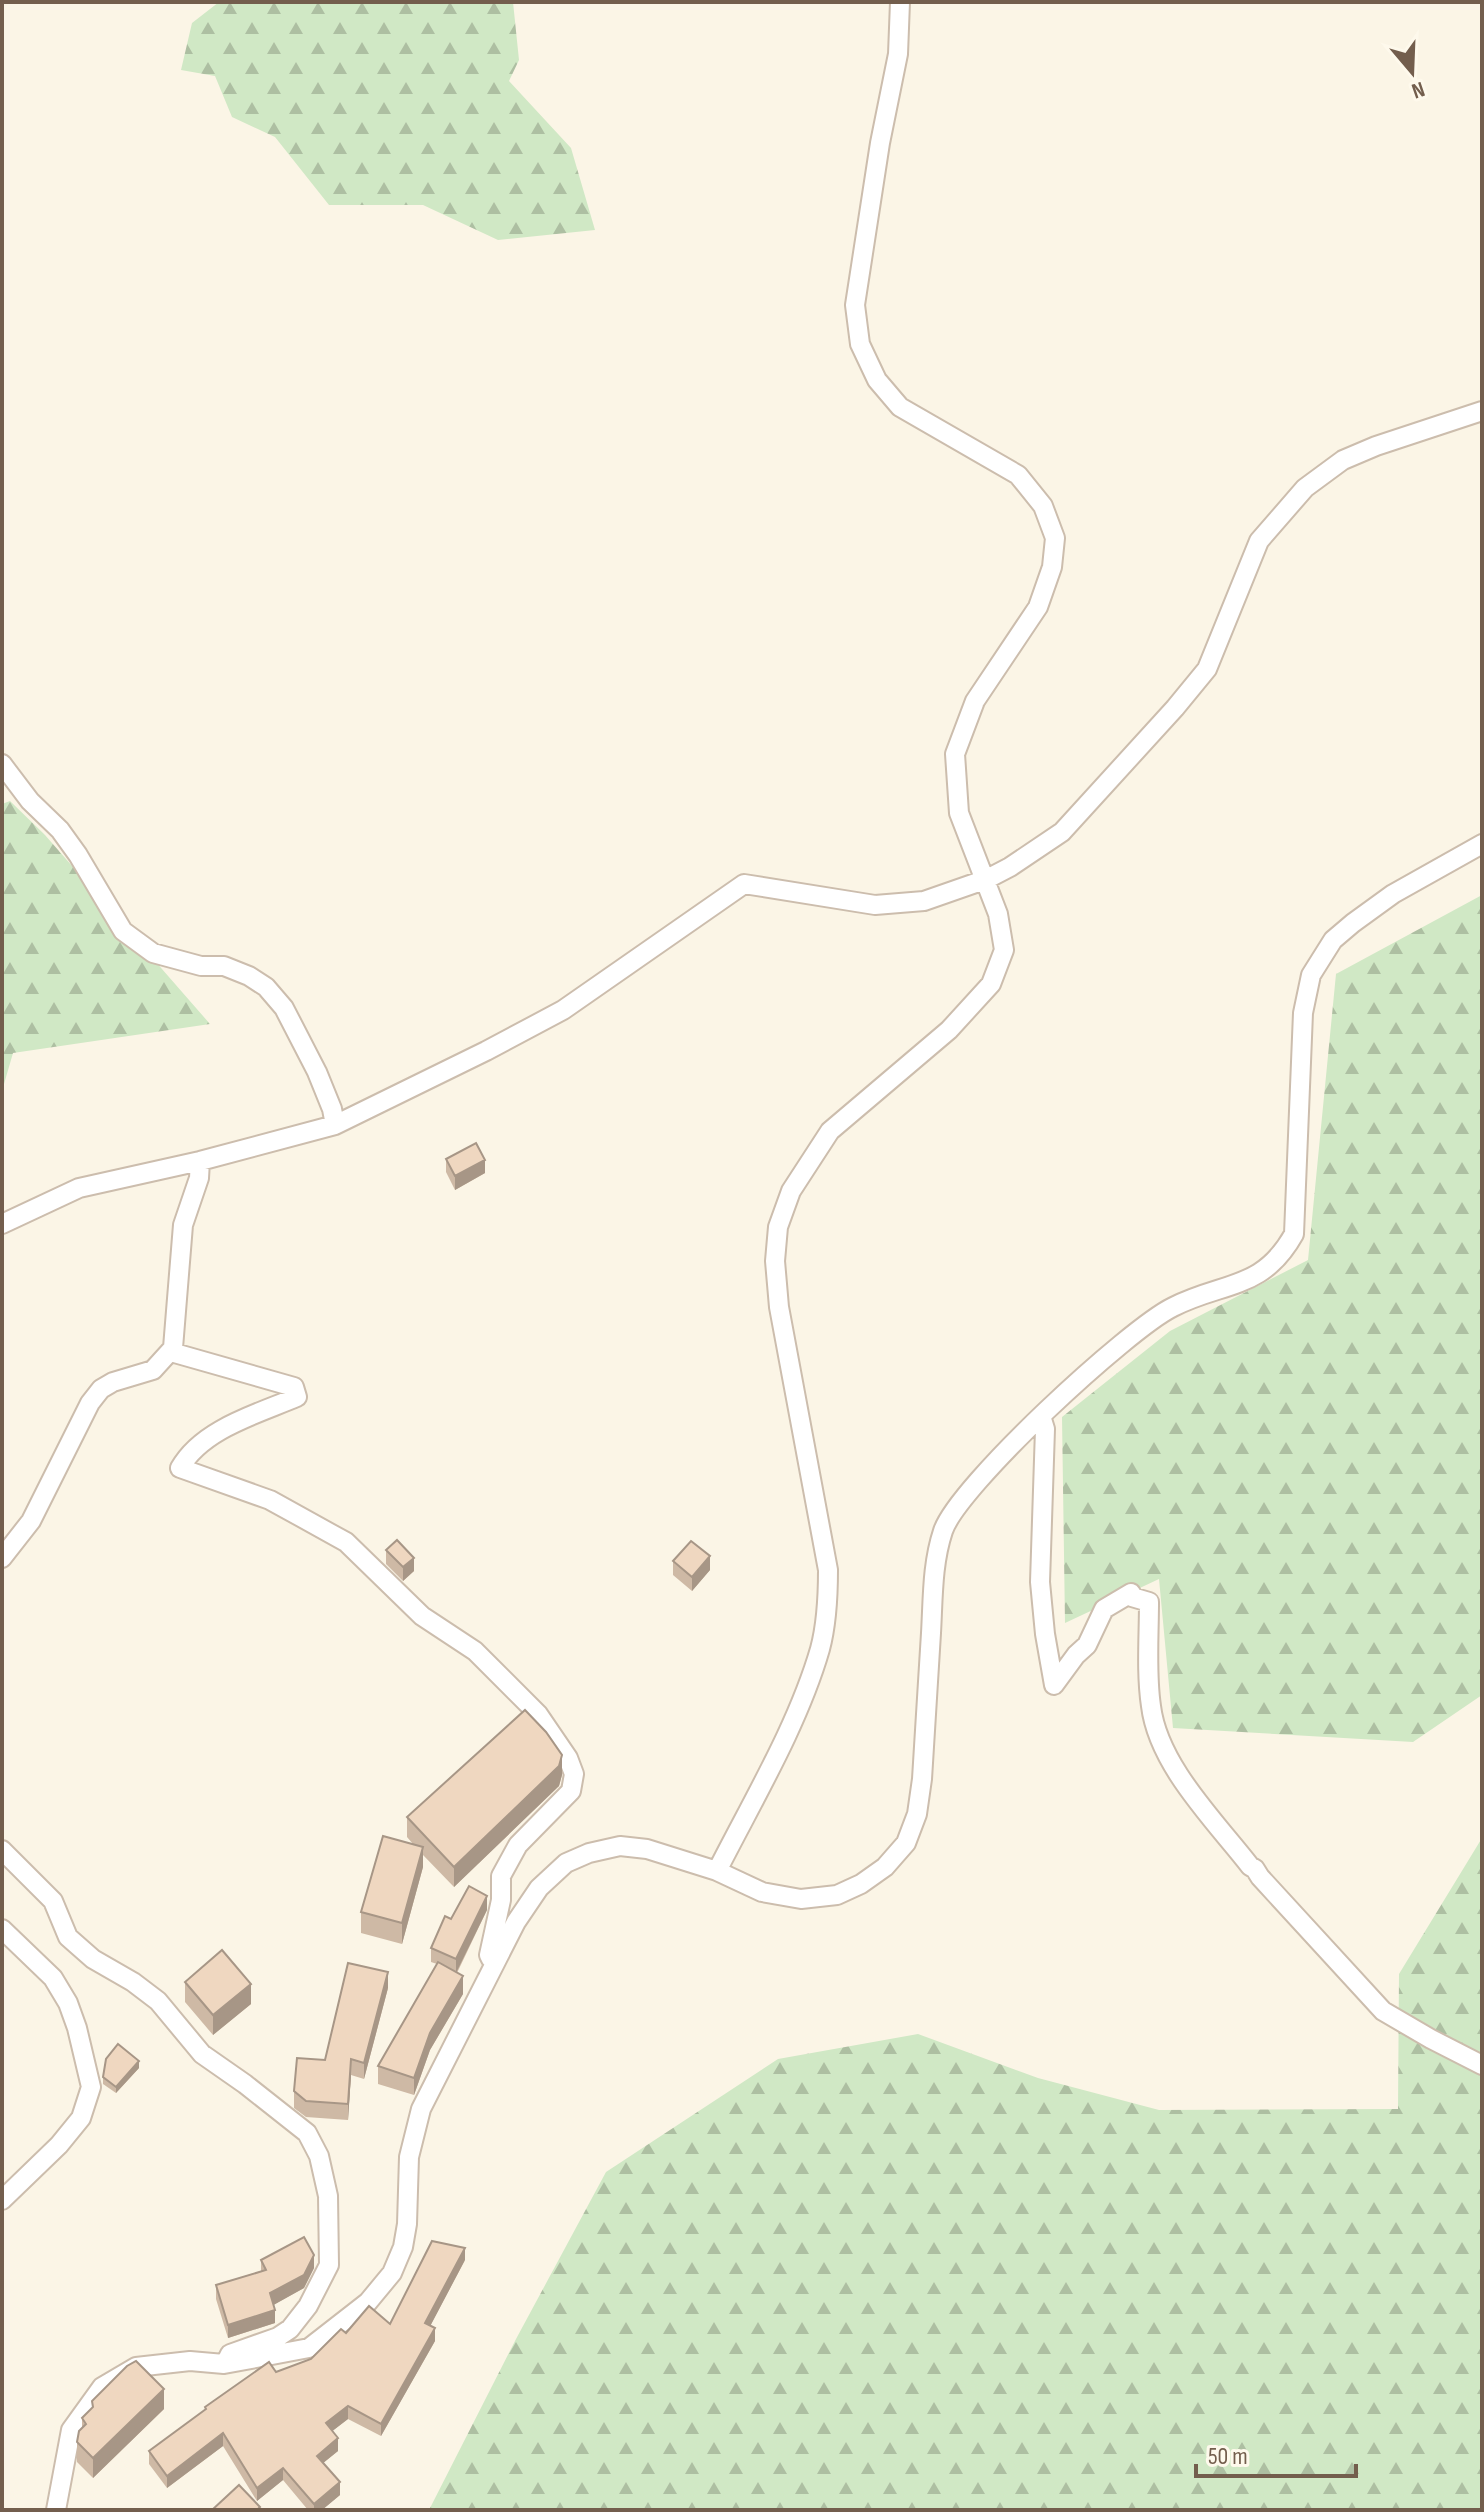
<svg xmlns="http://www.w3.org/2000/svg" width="1484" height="2512" viewBox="0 0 1484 2512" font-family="'Sofia Sans Condensed',sans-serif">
<defs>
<pattern id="forest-firs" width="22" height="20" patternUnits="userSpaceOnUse" patternTransform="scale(2)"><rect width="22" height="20" fill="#d0e8c5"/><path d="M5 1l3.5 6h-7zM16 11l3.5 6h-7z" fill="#adbfa2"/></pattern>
</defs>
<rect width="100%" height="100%" fill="#fbf5e6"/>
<!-- forest -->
<path fill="url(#forest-firs)" d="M 219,2 L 513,2 L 519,60 L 509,81 L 571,148 L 595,230 L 498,240 L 423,205 L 329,205 L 275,137 L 232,117 L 215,76 L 181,70 L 192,23 Z
M 10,801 L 45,835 L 210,1024 L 13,1053 L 2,1091 L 2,804 Z
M 1482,895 L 1482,1695 L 1413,1742 L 1173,1728 L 1159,1579 L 1065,1623 L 1062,1417 L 1170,1331 L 1308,1260 L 1336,974 Z
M 1482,1838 L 1482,2510 L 429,2510 L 516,2339 L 606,2172 L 778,2059 L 918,2034 L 1038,2078 L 1159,2110 L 1398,2109 L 1399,1974 Z"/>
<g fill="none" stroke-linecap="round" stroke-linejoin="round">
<!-- street casing -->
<g stroke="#ccbdad" stroke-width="22">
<path id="street" d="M 2,764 L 30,801 L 60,830 L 78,855 L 123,931 L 153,953 L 201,966 L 224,966 L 249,976 L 266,987 L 284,1008 L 317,1072 L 332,1109 L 335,1125
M 2,1224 L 79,1188 L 200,1161 L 335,1125 L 486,1051 L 563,1010 L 744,884 L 875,905 L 924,901 L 987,879 L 1010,867 L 1062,832 L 1175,708 L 1207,669 L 1259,541 L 1305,488 L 1343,460 L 1376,446 L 1482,411
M 171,1352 L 294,1387 L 297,1397 C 257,1414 202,1429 180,1468 L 270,1500 L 346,1542 L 422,1616 L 475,1651 L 538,1714 L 568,1758 L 574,1774 L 571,1791 L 518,1845 L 501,1876 L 501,1900 L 489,1955 L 491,1959
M 1041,1416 L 1045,1429 L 1040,1582 L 1045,1634 L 1054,1685 L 1076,1655 L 1087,1645 L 1104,1609 L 1131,1593 L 1132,1597 L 1149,1602 C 1149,1636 1146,1673 1151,1706 C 1158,1765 1215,1821 1250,1866 L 1255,1869 L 1260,1877 L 1383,2011 L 1431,2039 L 1482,2065
M 2,1558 L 31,1521 L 90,1403 L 101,1389 L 113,1382 L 153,1370 L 173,1348 L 183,1225 L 199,1178 L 200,1161
M 2,1850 L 53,1901 L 68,1937 L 93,1959 L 133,1982 L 158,2001 L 202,2054 L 245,2084 L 307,2133 L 319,2156 L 328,2196 L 329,2265 L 308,2306 L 290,2329 L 278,2337 L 230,2354 L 228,2358
M 717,1871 C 753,1800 798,1725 820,1649 C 827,1623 828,1597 828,1570 L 779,1307 L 775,1261 L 778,1227 L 791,1191 L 830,1131 L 949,1030 L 991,984 L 1004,950 L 998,914 L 959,813 L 955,754 L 975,701 L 1038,607 L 1052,567 L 1055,538 L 1043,506 L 1018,475 L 900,407 L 877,380 L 860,344 L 855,305 L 880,143 L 898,54 L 900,2
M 2,1929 L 53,1978 L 68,2003 L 77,2028 L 91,2087 L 81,2118 L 59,2145 L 2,2200
M 56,2510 L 71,2430 L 102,2387 L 136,2367 L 190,2361 L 224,2364 L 309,2348 L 368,2302 L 392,2273 L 403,2247 L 407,2224 L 409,2157 L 421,2109 L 516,1922 L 539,1888 L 566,1863 L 589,1853 L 620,1846 L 647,1849 L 717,1871 L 762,1892 L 801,1899 L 837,1895 L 861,1884 L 885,1867 L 906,1843 L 917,1814 L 922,1779 C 925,1731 928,1682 931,1633 C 933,1599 932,1564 943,1531 C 958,1486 1128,1329 1173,1307 C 1224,1281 1262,1291 1294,1234 L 1303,1013 L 1311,975 L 1333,940 L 1353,923 L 1393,894 L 1482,844"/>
</g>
<!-- street -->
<use href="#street" stroke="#fff" stroke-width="18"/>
</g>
<!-- wall -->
<path fill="#ceb9a5" d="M 446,1159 L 485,1173 L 455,1190 L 446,1172 Z
M 386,1550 L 414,1571 L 403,1581 L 386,1564 Z
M 673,1561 L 710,1570 L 692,1591 L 673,1575 Z
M 562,1775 L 559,1786 L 454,1887 L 423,1855 L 423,1867 L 402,1944 L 361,1933 L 361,1912 L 413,1844 L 407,1837 L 407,1817 Z
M 487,1910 L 457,1973 L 463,1994 L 430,2050 L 414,2095 L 378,2084 L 378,2066 L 437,1964 L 431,1962 L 431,1948 L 451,1919 Z
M 185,1982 L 251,2004 L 213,2035 L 185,2002 Z
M 388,1988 L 364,2079 L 351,2075 L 348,2120 L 306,2117 L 294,2108 L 294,2091 L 325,2060 Z
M 139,2068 L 116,2093 L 103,2084 L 103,2077 Z
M 261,2260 L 314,2268 L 304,2288 L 273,2305 L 275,2323 L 228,2338 L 216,2299 L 216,2285 L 261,2271 Z
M 465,2260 L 430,2326 L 435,2341 L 381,2436 L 348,2419 L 332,2431 L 338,2451 L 323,2463 L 340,2495 L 322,2510 L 308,2510 L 283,2480 L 257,2501 L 223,2446 L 167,2488 L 149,2464 L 149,2451 L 205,2410 L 205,2407 L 276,2372 L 311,2359 L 346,2333 L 390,2324 Z
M 92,2401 L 164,2409 L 93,2478 L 77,2462 L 77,2442 L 82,2429 L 82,2418 L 92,2408 Z"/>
<!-- shaded-wall -->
<path fill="#a79686" d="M 485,1160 L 485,1173 L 455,1190 L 455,1176 Z
M 710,1556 L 710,1570 L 692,1591 L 692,1577 Z
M 414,1558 L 414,1571 L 403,1581 L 403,1567 Z
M 562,1755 L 562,1775 L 559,1786 L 454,1887 L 454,1867 Z
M 423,1847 L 423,1867 L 402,1944 L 402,1923 Z
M 487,1896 L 487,1910 L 456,1973 L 456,1959 Z
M 388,1972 L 388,1988 L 364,2079 L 364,2063 Z
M 463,1976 L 463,1994 L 430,2050 L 414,2095 L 414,2078 L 430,2033 Z
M 251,1984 L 251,2004 L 213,2035 L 213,2015 Z
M 351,2059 L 351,2075 L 348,2120 L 348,2104 Z
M 139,2061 L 139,2068 L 116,2093 L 116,2087 Z
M 465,2248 L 465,2260 L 425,2336 L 425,2323 Z
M 314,2255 L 314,2268 L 304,2288 L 270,2307 L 270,2293 Z
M 275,2310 L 275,2323 L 228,2338 L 228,2325 Z
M 435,2328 L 435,2341 L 381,2436 L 381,2424 Z
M 164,2389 L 164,2409 L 93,2478 L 93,2458 Z
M 348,2406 L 348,2419 L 326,2436 L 326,2423 Z
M 223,2433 L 223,2446 L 167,2488 L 167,2476 Z
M 338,2438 L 338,2451 L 317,2468 L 317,2456 Z
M 283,2468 L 283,2480 L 257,2501 L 257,2488 Z
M 340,2482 L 340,2495 L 322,2510 L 314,2510 L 314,2504 Z"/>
<!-- building -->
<path fill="#efd7c0" stroke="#a79686" stroke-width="2" d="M 476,1143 L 485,1160 L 455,1176 L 446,1159 Z
M 397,1540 L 414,1558 L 403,1567 L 386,1550 Z
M 691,1541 L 710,1556 L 692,1577 L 673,1561 Z
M 525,1710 L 546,1732 L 562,1755 L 559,1766 L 454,1867 L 407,1817 Z
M 383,1836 L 423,1847 L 402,1923 L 361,1912 Z
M 469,1886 L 487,1896 L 456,1959 L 431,1948 L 445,1916 L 451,1919 Z
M 222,1950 L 251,1984 L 213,2015 L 185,1982 Z
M 438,1962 L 463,1976 L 430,2033 L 414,2078 L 378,2066 Z
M 348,1963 L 388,1972 L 364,2063 L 351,2059 L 348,2104 L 306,2101 L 294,2091 L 297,2058 L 325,2060 Z
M 118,2044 L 139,2061 L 116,2087 L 103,2077 L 106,2059 Z
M 304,2237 L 314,2255 L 304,2275 L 270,2293 L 275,2310 L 228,2325 L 216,2285 L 266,2270 L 261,2260 Z
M 432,2241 L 465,2248 L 425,2323 L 435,2328 L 381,2424 L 348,2406 L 326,2423 L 338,2438 L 317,2456 L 340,2482 L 314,2504 L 283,2468 L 257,2488 L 223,2433 L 167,2476 L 149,2451 L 206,2409 L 205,2407 L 269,2362 L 276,2372 L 311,2359 L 341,2329 L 346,2333 L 369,2306 L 390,2324 Z
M 136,2361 L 164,2389 L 93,2458 L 77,2442 L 79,2431 L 86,2424 L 82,2418 L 93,2407 L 92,2401 L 127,2366 Z
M 239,2485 L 260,2507 L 257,2510 L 212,2510 Z"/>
<!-- border -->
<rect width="1484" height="2512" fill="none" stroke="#735e4d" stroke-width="8"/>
<!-- north arrow -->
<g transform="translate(1412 72) rotate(161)" stroke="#fef9ec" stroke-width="6" paint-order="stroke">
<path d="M0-6L14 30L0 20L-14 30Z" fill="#735e4d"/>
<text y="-12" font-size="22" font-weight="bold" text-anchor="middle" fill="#735e4d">N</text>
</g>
<!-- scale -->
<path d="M1196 2464v12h160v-12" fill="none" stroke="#735e4d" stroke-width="4"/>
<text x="1208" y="2464" font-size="24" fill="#735e4d" stroke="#fef9ec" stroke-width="6" paint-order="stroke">50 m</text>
</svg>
